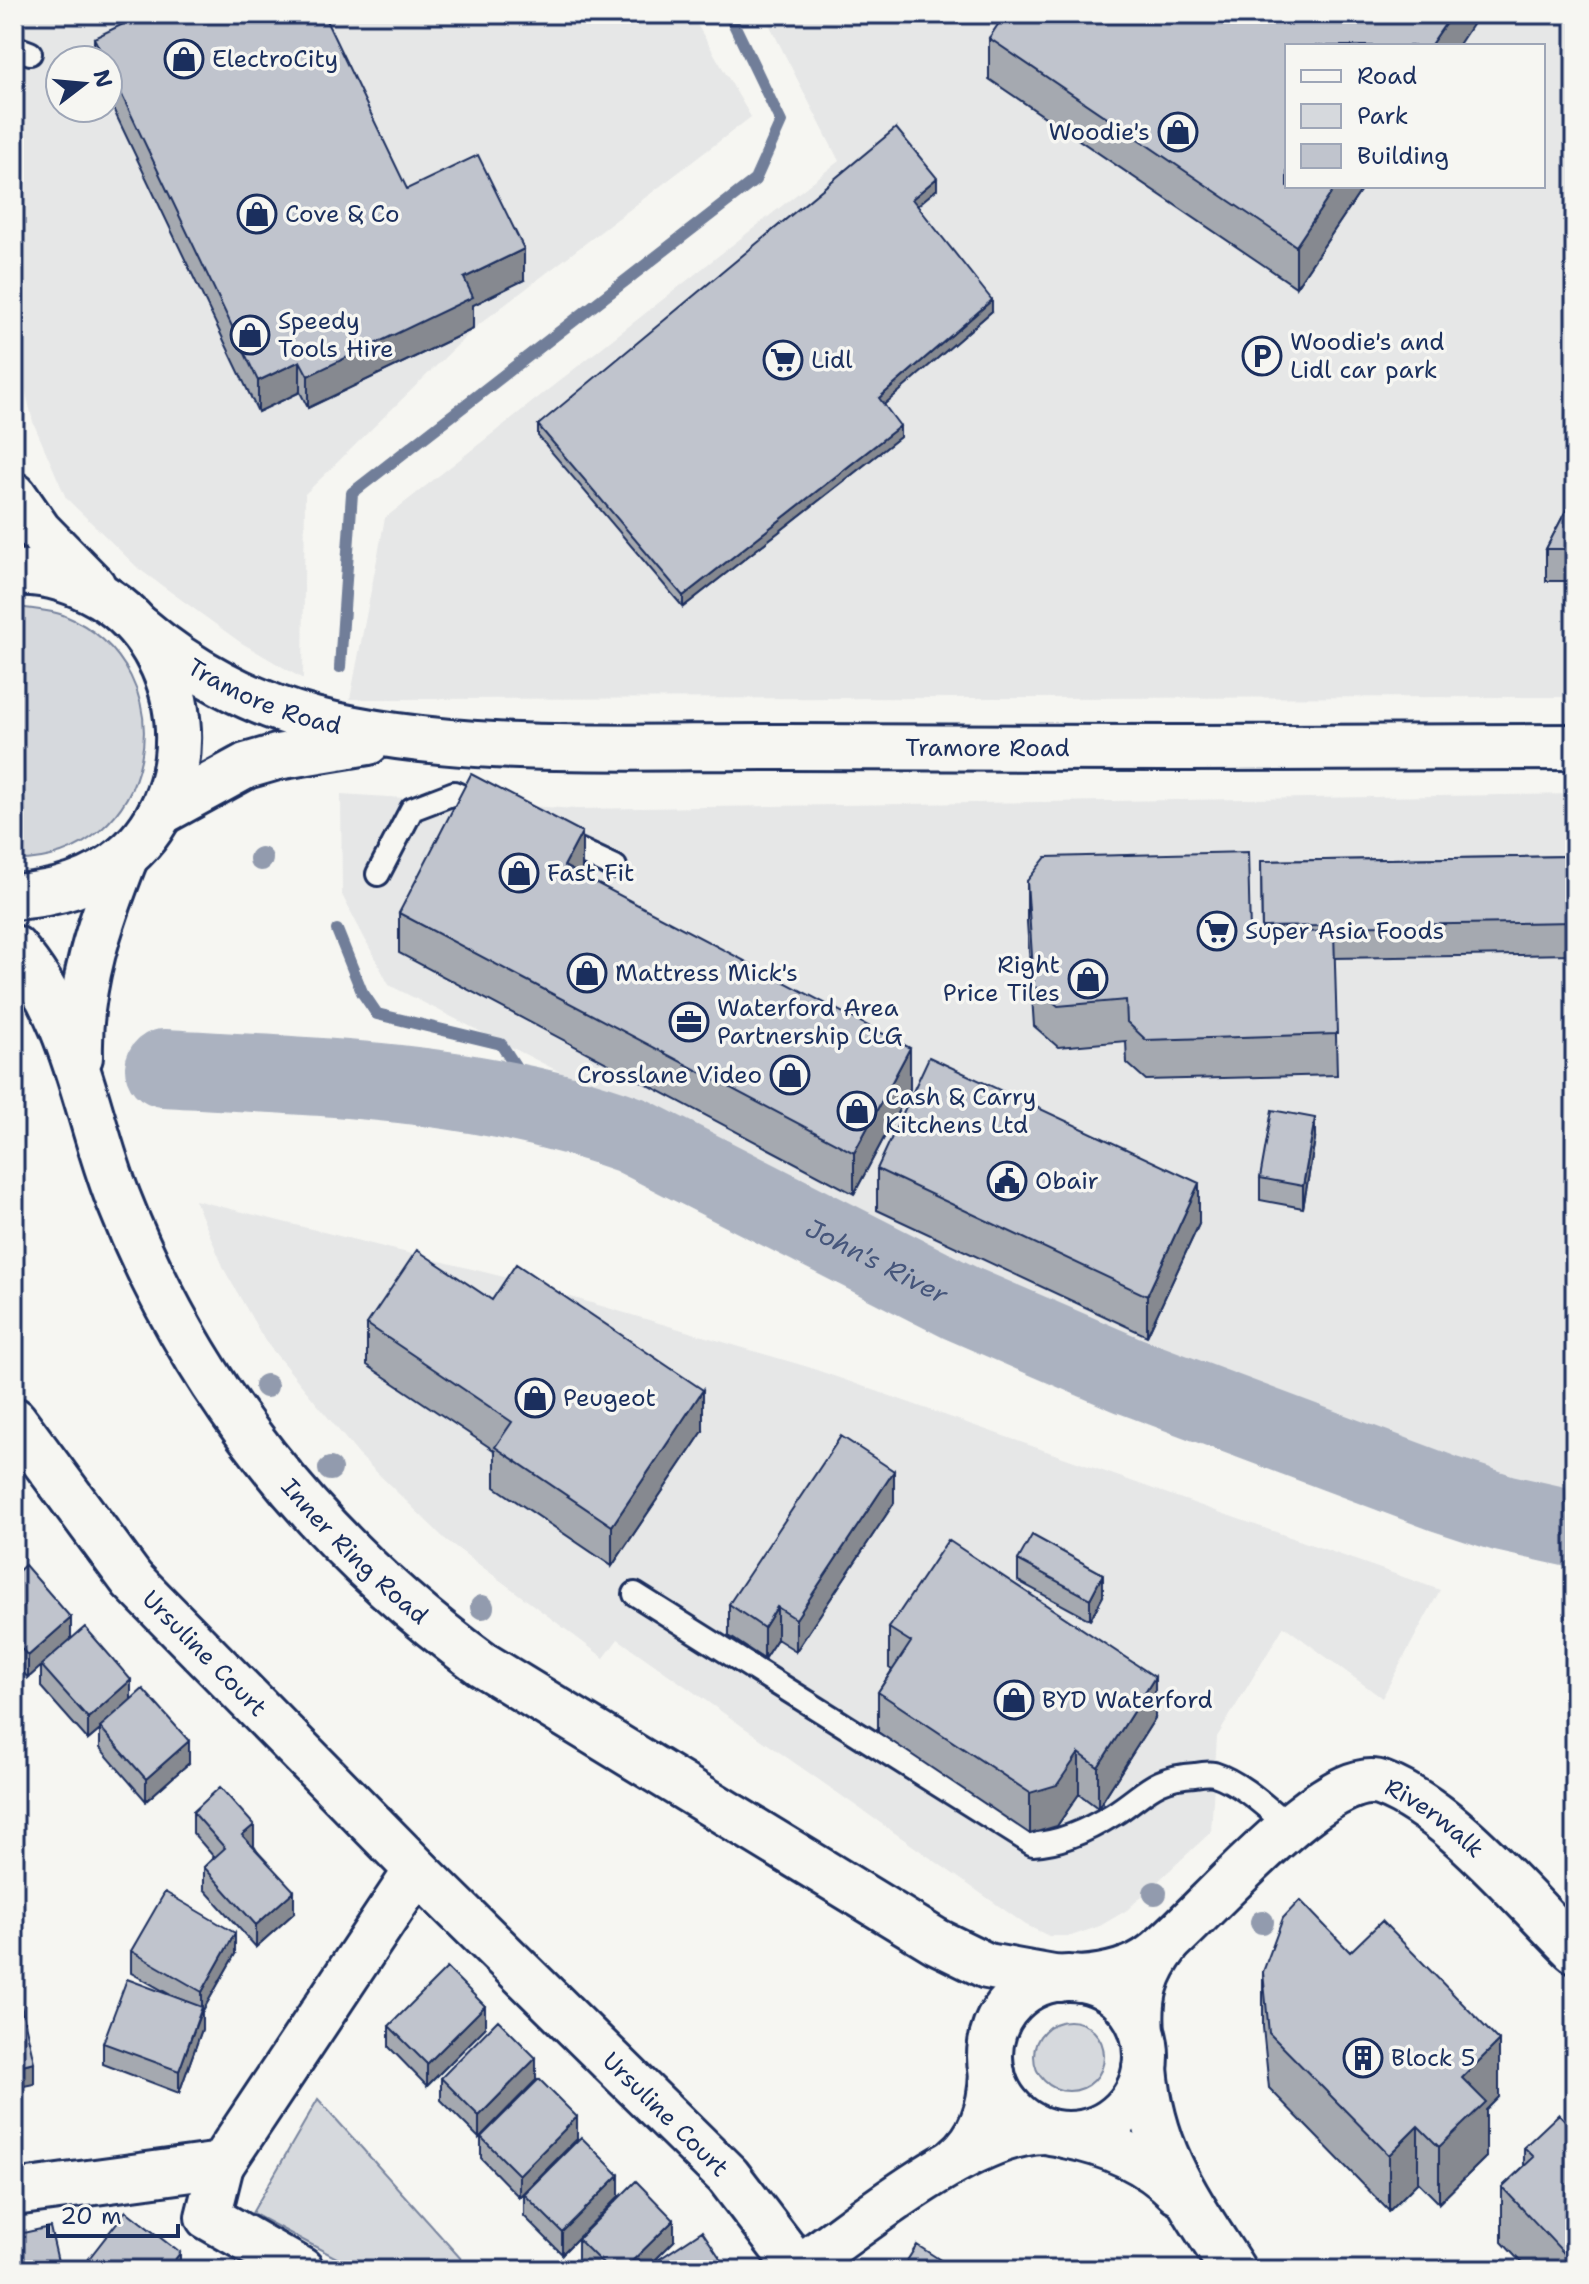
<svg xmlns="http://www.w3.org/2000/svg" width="1589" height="2284" viewBox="0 0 1589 2284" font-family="'Shantell Sans',sans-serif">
<rect width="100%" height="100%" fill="#f6f6f2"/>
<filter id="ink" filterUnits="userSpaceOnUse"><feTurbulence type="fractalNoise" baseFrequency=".0125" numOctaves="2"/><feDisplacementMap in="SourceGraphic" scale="16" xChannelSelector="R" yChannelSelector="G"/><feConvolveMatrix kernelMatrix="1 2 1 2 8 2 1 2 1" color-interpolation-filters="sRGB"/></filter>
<g filter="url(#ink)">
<!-- built -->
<path fill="#e6e7e7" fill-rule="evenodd" d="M 14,14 L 691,14 L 751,117 L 477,326 L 305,494 L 303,679 L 240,642 L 139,569 L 66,498 L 33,422 L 14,343 ZM 60,60 L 108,60 L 108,108 L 60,108 Z
M 764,14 L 1575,14 L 1575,697 L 350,699 L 385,518 L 839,161 ZM 1287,46 L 1543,46 L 1543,186 L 1287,186 Z
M 341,794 L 576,809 L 1575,794 L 1575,1510 L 1518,1497 L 1156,1376 L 389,985 L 342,895 Z
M 195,1200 L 500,1276 L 808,1367 L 1440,1590 L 1382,1698 L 1284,1626 L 1217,1737 L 1211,1832 L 1127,1910 L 1100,1926 L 1071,1936 L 1049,1936 L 1026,1925 L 618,1639 L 604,1658 L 445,1539 L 359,1455 L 265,1341 L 225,1271 Z"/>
<!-- green -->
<path fill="#d6d9dd" stroke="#78849e" stroke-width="2" d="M 20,607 C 34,610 50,610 63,615 C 194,669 157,862 14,860 L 14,608 Z
M1034 2056a35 35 0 1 1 70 0a35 35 0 1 1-70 0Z
M 318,2099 L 471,2270 L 359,2270 L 252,2213 Z"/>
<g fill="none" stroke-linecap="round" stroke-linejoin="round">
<!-- stream -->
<path stroke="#717e99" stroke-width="12" d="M 340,667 L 352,493 L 755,180 L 781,122 L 729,14
M 337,930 L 362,992 L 377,1014 L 501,1044 L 521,1075 L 529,1102"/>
<!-- river -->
<path stroke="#abb2c0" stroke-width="78" id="s1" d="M 164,1068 C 322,1077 482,1080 631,1135 L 961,1303 L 1128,1375 L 1445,1494 L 1503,1513 L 1575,1529"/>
<!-- service casing -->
<g stroke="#1b2f5e" stroke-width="28">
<path id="service" d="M 14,47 L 30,53
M 555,839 L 615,867
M 378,874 L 412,809 L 454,793 L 487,808
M 635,1594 L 1033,1844 C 1060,1843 1090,1829 1114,1814 C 1145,1794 1154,1777 1195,1775 C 1201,1774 1209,1773 1214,1774 C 1242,1783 1268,1809 1290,1827"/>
</g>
<!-- minor casing -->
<g stroke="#1b2f5e" stroke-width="50">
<g id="minor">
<path id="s2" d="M 14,1420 L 132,1580 L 417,1870 L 728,2176 L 798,2268 C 861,2225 970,2132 1045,2131"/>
<path id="s3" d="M 1080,1979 C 1106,1977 1133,1972 1154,1955 C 1198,1922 1327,1763 1382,1784 C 1450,1809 1523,1899 1575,1950"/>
<path d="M 1142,2031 C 1139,1996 1146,1972 1167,1945"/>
<path d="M 956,2159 C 982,2138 991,2105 992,2073"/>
<path d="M 221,2165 L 208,2217 L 301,2270"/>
<path d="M 14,2193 L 221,2165 L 417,1870"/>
</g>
</g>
<!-- secondary casing -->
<g stroke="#1b2f5e" stroke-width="50">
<g id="secondary">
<path d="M 14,495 L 39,531 L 93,586"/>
<path d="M 14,573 C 44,571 75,581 101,596 C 191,650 206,786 126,856 C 94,884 55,894 14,897"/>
<path id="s4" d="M 140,628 C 187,669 253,704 314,720 C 456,757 634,746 782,747 C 1046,749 1311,748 1575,747"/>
<path d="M 160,813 L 246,766 L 277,757 L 368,742"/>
<path id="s5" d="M 14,948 C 76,1018 85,1114 118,1198 C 192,1388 317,1544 482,1664 L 936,1941 L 987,1966 L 1059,1979"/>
<path d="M 80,1057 C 78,985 100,922 126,856"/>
<circle cx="1068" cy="2056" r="78"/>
<path d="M 1145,2068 C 1152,2153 1189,2201 1233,2270"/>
<path d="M 1064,2135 C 1107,2143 1147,2160 1178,2191"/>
</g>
</g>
<!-- service -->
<use href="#service" stroke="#f6f6f2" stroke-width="22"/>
<!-- minor -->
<use href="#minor" stroke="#f6f6f2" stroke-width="44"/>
<!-- secondary -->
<use href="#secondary" stroke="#f6f6f2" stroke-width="44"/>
</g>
<!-- trees -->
<g fill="#929bae">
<circle cx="261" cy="859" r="12"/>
<circle cx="266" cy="1386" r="12"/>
<circle cx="330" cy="1469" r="12"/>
<circle cx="482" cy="1607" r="12"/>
<circle cx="1155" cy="1893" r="12"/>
<circle cx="1262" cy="1922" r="12"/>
</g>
<!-- wall -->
<path fill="#a5a9b0" stroke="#1b2f5e" stroke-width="2" d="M 94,38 L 407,189 L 524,280 L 473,305 L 473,329 L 308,408 L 300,392 L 258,412 L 108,98 L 108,60 L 94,60 Z
M 989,38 L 1364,186 L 1296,287 L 989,79 Z
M 937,189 L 917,205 L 992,311 L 884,404 L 900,437 L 683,607 L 538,436 L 538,425 Z
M 1575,493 L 1575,581 L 1546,581 L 1546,549 Z
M 1575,856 L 1575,954 L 1334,958 L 1337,1075 L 1146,1080 L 1127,1063 L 1126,1041 L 1058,1047 L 1034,1026 L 1027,922 L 1027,881 L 1250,934 L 1262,934 L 1261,861 Z
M 582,873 L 581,874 L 910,1089 L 854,1194 L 399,953 L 399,913 Z
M 1315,1139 L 1303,1208 L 1260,1200 L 1260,1178 Z
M 877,1169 L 1199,1224 L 1147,1336 L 877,1210 Z
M 492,1300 L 703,1431 L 612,1566 L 495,1487 L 495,1451 L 367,1365 L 367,1324 Z
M 894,1503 L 796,1651 L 777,1639 L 764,1659 L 729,1636 L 729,1604 Z
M 1018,1560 L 1103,1596 L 1090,1620 L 1018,1581 Z
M 14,1575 L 71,1639 L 131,1699 L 189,1763 L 146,1801 L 100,1748 L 100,1730 L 88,1740 L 41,1687 L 41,1666 L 28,1678 L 14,1662 Z
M 889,1628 L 1155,1718 L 1098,1808 L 1079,1794 L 1057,1826 L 1030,1834 L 878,1732 L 878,1692 L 892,1670 L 889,1668 Z
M 193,1812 L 254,1846 L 294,1913 L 256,1947 L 204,1889 L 204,1867 L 214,1857 L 193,1833 Z
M 131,1951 L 235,1954 L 202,2012 L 202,2029 L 179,2093 L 103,2064 L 103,2043 L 169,1994 L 131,1973 Z
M 1350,1952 L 1499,2097 L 1486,2110 L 1486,2157 L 1439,2203 L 1418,2182 L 1389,2211 L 1269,2088 L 1263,2027 L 1263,1972 Z
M 389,2026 L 485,2028 L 427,2086 L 389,2047 Z
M 441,2078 L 536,2080 L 479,2138 L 441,2100 Z
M 1575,2131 L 1575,2270 L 1528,2270 L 1502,2242 L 1502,2187 L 1524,2166 L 1524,2147 Z
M 481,2137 L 577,2139 L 519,2197 L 481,2158 Z
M 524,2194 L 619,2196 L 562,2254 L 524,2216 Z
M 578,2239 L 674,2241 L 650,2265 L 728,2270 L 588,2270 L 578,2260 Z"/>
<!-- shaded-wall -->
<path fill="#868990" stroke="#1b2f5e" stroke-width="2" d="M 1452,14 L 1479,14 L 1458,46 L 1430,46 Z
M 937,178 L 937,189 L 912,210 L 912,199 Z
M 1336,186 L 1364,186 L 1296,287 L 1296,246 Z
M 524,249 L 524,280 L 473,305 L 473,329 L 308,408 L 308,376 L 464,278 Z
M 992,300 L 992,311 L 879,409 L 879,398 Z
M 300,361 L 300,392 L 258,412 L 258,381 Z
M 900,426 L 900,437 L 683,607 L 683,596 Z
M 582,832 L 582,873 L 564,906 L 564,866 Z
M 910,1048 L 910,1089 L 854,1194 L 854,1153 Z
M 1315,1118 L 1315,1139 L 1303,1208 L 1303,1186 Z
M 1199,1183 L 1199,1224 L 1147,1336 L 1147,1296 Z
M 703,1390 L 703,1431 L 612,1566 L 612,1526 Z
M 894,1471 L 894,1503 L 796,1651 L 796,1619 Z
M 1103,1574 L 1103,1596 L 1090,1620 L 1090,1599 Z
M 777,1607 L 777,1639 L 764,1659 L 764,1628 Z
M 71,1618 L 71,1640 L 28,1678 L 28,1656 Z
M 1155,1677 L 1155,1718 L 1098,1808 L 1098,1767 Z
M 131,1680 L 131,1702 L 100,1727 L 100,1730 L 88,1740 L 88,1718 Z
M 189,1741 L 189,1763 L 146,1801 L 146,1779 Z
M 1079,1753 L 1079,1794 L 1057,1826 L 1030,1834 L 1030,1793 Z
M 254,1825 L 254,1846 L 242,1856 L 242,1835 Z
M 294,1891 L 294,1913 L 256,1947 L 256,1925 Z
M 235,1933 L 235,1954 L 202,2012 L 202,2029 L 179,2093 L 179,2071 L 202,2009 L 202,1992 Z
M 485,2006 L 485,2028 L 427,2086 L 427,2064 Z
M 1499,2041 L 1499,2097 L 1486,2110 L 1486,2157 L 1439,2203 L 1439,2147 L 1462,2078 Z
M 536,2058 L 536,2080 L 479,2138 L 479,2116 Z
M 34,2062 L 34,2084 L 14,2088 L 14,2067 Z
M 577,2117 L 577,2139 L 519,2197 L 519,2175 Z
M 1418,2126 L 1418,2182 L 1389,2211 L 1389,2155 Z
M 619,2175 L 619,2196 L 562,2254 L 562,2232 Z
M 674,2220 L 674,2241 L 645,2270 L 623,2270 Z
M 180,2253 L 180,2270 L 167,2270 Z"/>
<!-- building -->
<path fill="#c0c4cd" stroke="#1b2f5e" stroke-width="2" d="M 144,14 L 323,14 L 407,189 L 478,155 L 524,249 L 464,278 L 473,297 L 308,376 L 300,361 L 258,381 L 108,66 L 108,60 L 105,60 L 94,38 Z
M 1005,14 L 1452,14 L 1430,46 L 1287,46 L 1287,186 L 1336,186 L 1296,246 L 989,38 Z
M 896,128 L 937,178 L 912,199 L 992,300 L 879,398 L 900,426 L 683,596 L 538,425 Z
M 1575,493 L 1575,549 L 1546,549 Z
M 471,774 L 582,832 L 564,866 L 910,1048 L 854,1153 L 399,913 Z
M 1248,852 L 1250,934 L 1334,931 L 1337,1034 L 1146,1040 L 1127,1022 L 1126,1000 L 1058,1006 L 1034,986 L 1027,881 L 1046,857 Z
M 1575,856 L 1575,922 L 1262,927 L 1261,861 Z
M 929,1057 L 1199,1183 L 1147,1296 L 877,1169 Z
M 1272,1110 L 1315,1118 L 1303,1186 L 1260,1178 Z
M 417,1250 L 492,1300 L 516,1264 L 703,1390 L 612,1526 L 495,1447 L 512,1422 L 367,1324 Z
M 841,1436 L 894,1471 L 796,1619 L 777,1607 L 764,1628 L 729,1604 Z
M 1032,1535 L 1103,1574 L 1090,1599 L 1018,1560 Z
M 948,1540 L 1155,1677 L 1098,1767 L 1079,1753 L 1057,1785 L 1030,1793 L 878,1692 L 911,1642 L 889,1628 Z
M 25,1565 L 71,1618 L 28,1656 L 14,1640 L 14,1575 Z
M 85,1627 L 131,1680 L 88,1718 L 41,1665 Z
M 143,1689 L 189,1741 L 146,1779 L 100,1727 Z
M 220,1787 L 254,1825 L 242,1835 L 294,1891 L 256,1925 L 204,1867 L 225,1848 L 193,1812 Z
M 165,1892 L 235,1933 L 202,1992 L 131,1951 Z
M 1300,1900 L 1350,1952 L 1382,1921 L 1499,2041 L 1462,2078 L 1486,2102 L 1439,2147 L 1418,2126 L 1389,2155 L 1269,2033 L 1263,1972 L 1283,1918 Z
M 447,1968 L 485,2006 L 427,2064 L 389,2026 Z
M 127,1979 L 202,2007 L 179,2071 L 103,2043 Z
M 20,2001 L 34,2062 L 14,2067 L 14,2002 Z
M 498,2020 L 536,2058 L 479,2116 L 441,2078 Z
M 539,2079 L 577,2117 L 519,2175 L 481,2137 Z
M 1559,2114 L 1575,2131 L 1575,2265 L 1502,2187 L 1534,2157 L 1524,2147 Z
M 581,2137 L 619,2175 L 562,2232 L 524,2194 Z
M 636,2181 L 674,2220 L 623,2270 L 609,2270 L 578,2239 Z
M 126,2211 L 180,2253 L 167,2270 L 80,2270 Z
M 50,2227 L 60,2270 L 14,2270 L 14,2235 Z
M 702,2231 L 728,2270 L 643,2270 Z
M 917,2245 L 956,2270 L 901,2270 Z"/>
</g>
<!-- icons -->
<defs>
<g id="shop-ring" transform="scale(2)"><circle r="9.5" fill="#f6f6f2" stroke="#1b2f5e" stroke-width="1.5"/><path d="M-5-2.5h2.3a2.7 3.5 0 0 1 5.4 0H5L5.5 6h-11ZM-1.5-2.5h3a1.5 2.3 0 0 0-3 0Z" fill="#1b2f5e"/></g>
<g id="parking-ring" transform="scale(2)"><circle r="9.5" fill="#f6f6f2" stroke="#1b2f5e" stroke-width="1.5"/><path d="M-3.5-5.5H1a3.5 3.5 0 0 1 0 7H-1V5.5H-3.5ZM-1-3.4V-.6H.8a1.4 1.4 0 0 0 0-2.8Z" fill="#1b2f5e"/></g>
<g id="supermarket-ring" transform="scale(2)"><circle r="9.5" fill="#f6f6f2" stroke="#1b2f5e" stroke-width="1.5"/><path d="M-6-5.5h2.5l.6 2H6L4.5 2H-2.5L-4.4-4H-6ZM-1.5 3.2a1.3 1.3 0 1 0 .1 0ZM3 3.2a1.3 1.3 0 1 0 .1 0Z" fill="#1b2f5e"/></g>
<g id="office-ring" transform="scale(2)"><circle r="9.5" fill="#f6f6f2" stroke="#1b2f5e" stroke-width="1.5"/><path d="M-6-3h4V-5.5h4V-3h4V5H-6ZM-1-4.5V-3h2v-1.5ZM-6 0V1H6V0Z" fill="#1b2f5e"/></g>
<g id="civic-ring" transform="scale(2)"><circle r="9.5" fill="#f6f6f2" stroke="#1b2f5e" stroke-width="1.5"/><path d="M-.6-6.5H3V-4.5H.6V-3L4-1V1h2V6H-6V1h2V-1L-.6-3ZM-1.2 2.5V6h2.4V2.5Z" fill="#1b2f5e"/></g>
<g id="building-ring" transform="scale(2)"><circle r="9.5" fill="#f6f6f2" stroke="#1b2f5e" stroke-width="1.5"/><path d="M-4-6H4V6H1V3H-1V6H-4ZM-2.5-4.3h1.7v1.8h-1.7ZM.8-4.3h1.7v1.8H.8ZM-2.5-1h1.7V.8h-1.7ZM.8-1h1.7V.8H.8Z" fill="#1b2f5e"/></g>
</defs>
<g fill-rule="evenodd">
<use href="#shop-ring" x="184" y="59"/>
<use href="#shop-ring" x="1178" y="132"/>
<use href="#shop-ring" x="257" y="214"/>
<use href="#shop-ring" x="250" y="335"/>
<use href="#parking-ring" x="1262" y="356"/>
<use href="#supermarket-ring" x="783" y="360"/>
<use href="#shop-ring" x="519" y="873"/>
<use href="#supermarket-ring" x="1217" y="931"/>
<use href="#shop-ring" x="587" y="973"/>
<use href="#shop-ring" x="1088" y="979"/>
<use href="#office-ring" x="689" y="1022"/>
<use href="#shop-ring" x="790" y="1075"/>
<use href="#shop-ring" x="857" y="1111"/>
<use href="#civic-ring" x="1007" y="1181"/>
<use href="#shop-ring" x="535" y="1398"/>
<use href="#shop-ring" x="1014" y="1700"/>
<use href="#building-ring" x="1363" y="2058"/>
</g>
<g text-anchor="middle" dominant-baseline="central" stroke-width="7" stroke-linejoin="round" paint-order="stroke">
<!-- poi labels -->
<g font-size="24" fill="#1b2f5e" stroke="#f6f6f2" text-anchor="start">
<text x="212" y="59">ElectroCity</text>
<text x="1150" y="132" text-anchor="end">Woodie's</text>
<text x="285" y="214">Cove &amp; Co</text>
<text x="278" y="321">Speedy<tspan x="278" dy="28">Tools Hire</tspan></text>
<text x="1290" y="342">Woodie's and<tspan x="1290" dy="28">Lidl car park</tspan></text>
<text x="811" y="360">Lidl</text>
<text x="547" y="873">Fast Fit</text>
<text x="1245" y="931">Super Asia Foods</text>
<text x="1060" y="965" text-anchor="end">Right<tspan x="1060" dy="28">Price Tiles</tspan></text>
<text x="615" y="973">Mattress Mick's</text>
<text x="717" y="1008">Waterford Area<tspan x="717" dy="28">Partnership CLG</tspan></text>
<text x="762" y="1075" text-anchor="end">Crosslane Video</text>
<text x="885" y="1097">Cash &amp; Carry<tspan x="885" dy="28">Kitchens Ltd</tspan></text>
<text x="1035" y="1181">Obair</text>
<text x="563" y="1398">Peugeot</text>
<text x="1042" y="1700">BYD Waterford</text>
<text x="1391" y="2058">Block 5</text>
</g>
<!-- street labels -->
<g font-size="24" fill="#1b2f5e" stroke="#f6f6f2">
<text stroke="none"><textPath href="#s4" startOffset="144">Tramore Road</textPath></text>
<text stroke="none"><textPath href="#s4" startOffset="874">Tramore Road</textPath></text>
<text stroke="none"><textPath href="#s5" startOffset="702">Inner Ring Road</textPath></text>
<text stroke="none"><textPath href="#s2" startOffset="302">Ursuline Court</textPath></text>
<text stroke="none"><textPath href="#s3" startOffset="434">Riverwalk</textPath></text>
<text stroke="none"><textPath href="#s2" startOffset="954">Ursuline Court</textPath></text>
</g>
<!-- water labels -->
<g font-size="26" font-style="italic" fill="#46567b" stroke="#f6f6f2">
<text stroke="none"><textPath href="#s1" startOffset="750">John's River</textPath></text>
</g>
</g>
<!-- margin -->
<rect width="1589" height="2284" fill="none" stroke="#f6f6f2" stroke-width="48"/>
<rect x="24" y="24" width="1541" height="2236" fill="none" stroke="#1b2f5e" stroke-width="3" filter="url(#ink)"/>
<!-- legend -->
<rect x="1285" y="44" width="260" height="144" fill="#f6f6f2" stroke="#9ea6b7" stroke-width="2"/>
<rect x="1301" y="70" width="40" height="12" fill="#f6f6f2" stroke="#9ea6b7" stroke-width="2"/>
<text x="1357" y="84" font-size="24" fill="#1b2f5e">Road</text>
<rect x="1301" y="104" width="40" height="24" fill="#d6d9dd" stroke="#9ea6b7" stroke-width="2"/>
<text x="1357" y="124" font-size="24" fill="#1b2f5e">Park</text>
<rect x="1301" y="144" width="40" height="24" fill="#c0c4cd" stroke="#9ea6b7" stroke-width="2"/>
<text x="1357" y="164" font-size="24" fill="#1b2f5e">Building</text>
<!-- north arrow -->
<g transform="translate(84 84) rotate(74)"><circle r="38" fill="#f6f6f2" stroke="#9ea6b7" stroke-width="2"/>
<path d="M0-6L14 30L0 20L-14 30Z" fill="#1b2f5e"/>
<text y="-12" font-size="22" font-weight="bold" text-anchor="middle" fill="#1b2f5e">N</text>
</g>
<!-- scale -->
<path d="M48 2224v12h130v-12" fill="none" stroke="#1b2f5e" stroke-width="4"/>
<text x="60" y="2224" font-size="24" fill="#1b2f5e" stroke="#f6f6f2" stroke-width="6" paint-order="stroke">20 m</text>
</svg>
